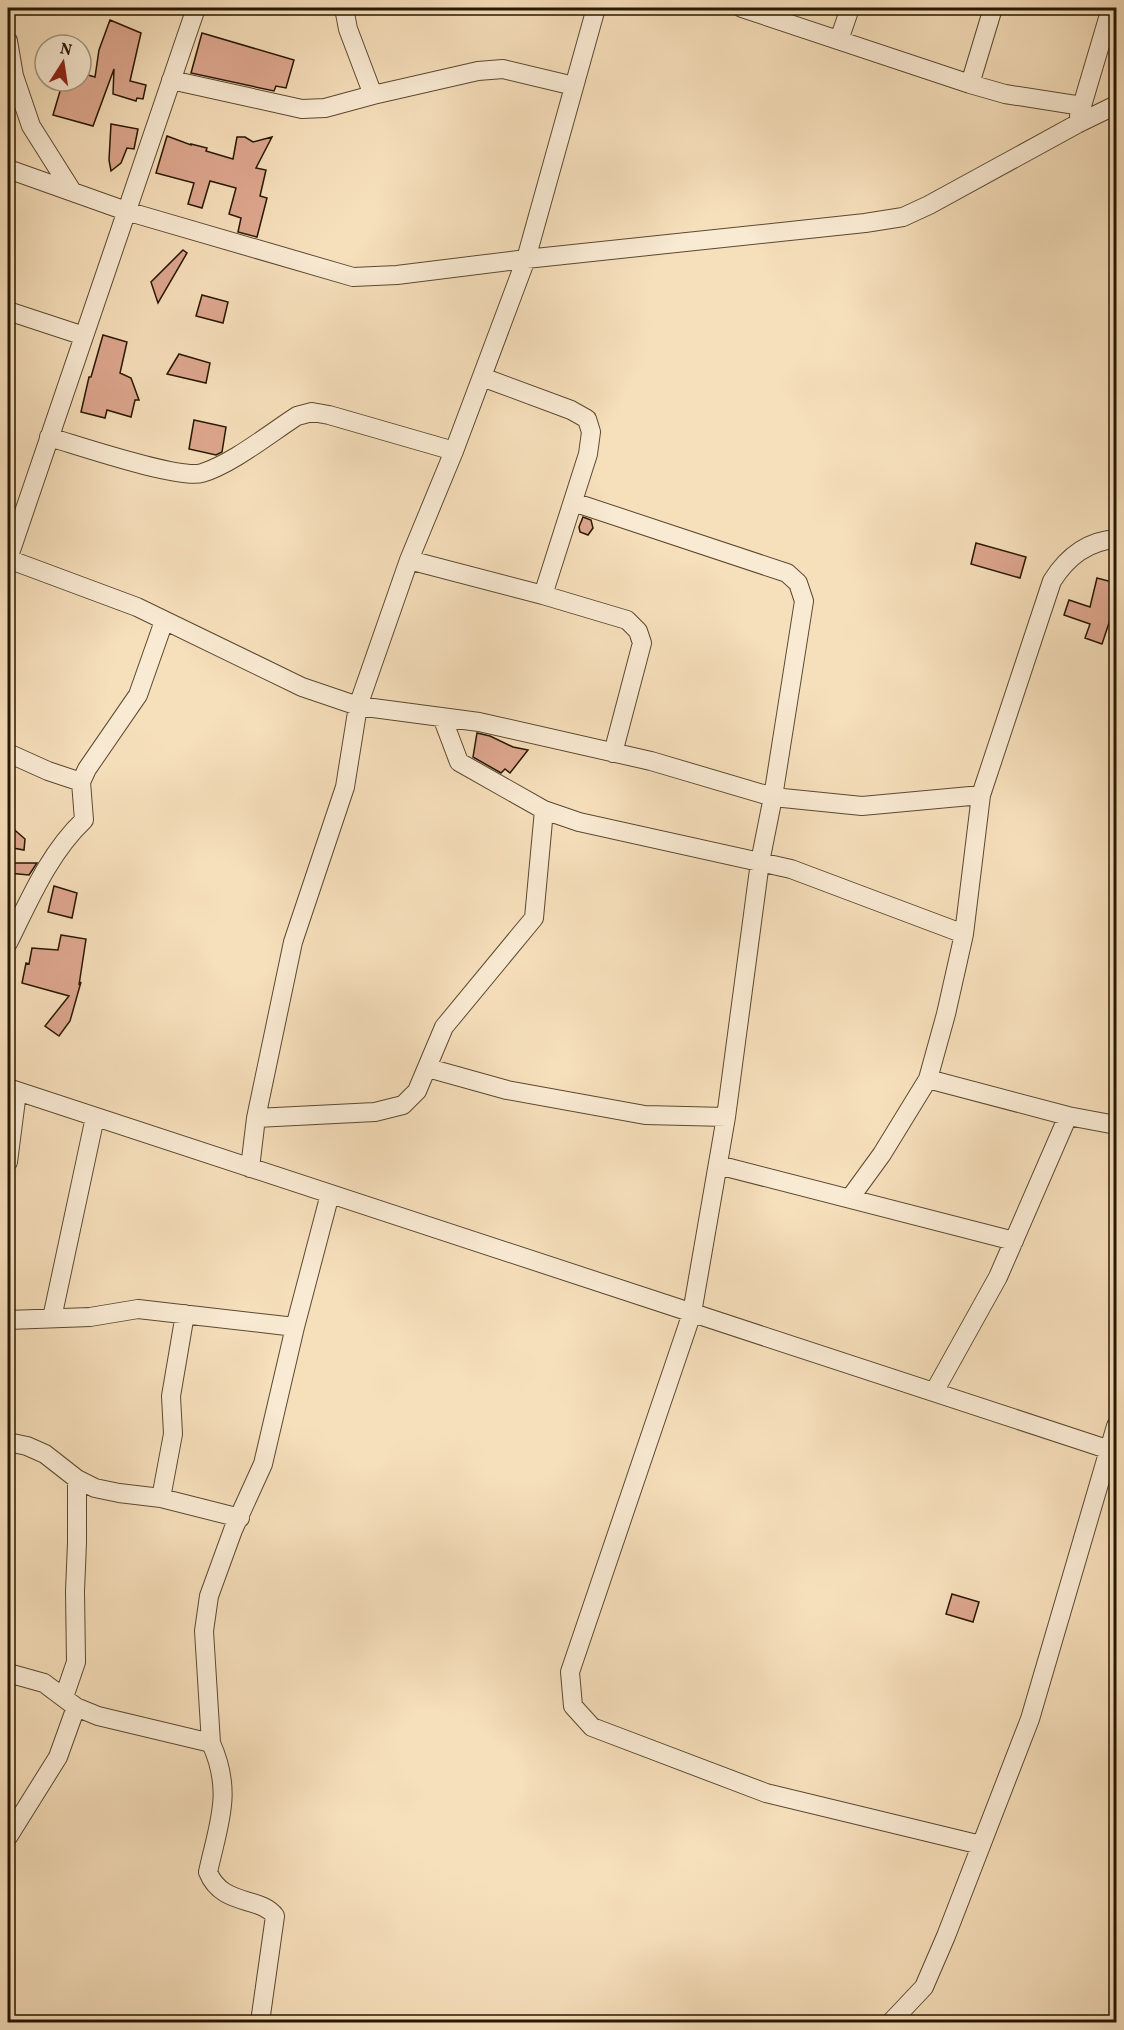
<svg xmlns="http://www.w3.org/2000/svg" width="1124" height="2030" viewBox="0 0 1124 2030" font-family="Vollkorn,serif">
<rect width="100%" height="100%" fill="#f6dfbb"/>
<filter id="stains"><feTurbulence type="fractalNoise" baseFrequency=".00333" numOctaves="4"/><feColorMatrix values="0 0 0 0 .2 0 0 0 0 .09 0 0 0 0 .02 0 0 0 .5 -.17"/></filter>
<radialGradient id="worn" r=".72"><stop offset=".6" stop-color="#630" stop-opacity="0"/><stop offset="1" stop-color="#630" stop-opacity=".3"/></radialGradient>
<!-- building -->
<path fill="#dea78f" stroke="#271702" stroke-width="1.5" d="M 110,20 L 141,33 L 130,81 L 146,85 L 143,99 L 137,98 L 136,101 L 113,94 L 114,69 L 93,126 L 53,115 L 63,81 L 81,81 L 81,73 L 95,77 L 99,50 Z
M 202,33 L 294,60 L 286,88 L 276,86 L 274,91 L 191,73 Z
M 111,124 L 138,129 L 134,149 L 127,148 L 121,163 L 111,171 L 109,160 Z
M 167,136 L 191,145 L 191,144 L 207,148 L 206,151 L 233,159 L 237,137 L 245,137 L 253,142 L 272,137 L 256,168 L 266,170 L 260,196 L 267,198 L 257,237 L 238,232 L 241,218 L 229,214 L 236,188 L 210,181 L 202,208 L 188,204 L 194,183 L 156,173 Z
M 183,250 L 187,253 L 158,303 L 151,282 Z
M 202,295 L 228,302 L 223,323 L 196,316 Z
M 103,335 L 127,342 L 120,373 L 131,378 L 139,400 L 135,400 L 131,417 L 107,410 L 105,418 L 81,412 L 89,377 L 91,377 Z
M 179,354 L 210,363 L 206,383 L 167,374 Z
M 194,420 L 226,427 L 222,452 L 216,455 L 189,449 Z
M 583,517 L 591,520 L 593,528 L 588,535 L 580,532 L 579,527 Z
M 976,543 L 1026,557 L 1020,578 L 971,564 Z
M 1097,578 L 1116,583 L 1116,602 L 1102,644 L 1085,638 L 1090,624 L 1064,615 L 1069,600 L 1090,607 Z
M 477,733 L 490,736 L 513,747 L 528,750 L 510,773 L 505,769 L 501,773 L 473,757 Z
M 9,825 L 25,839 L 24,850 L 13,848 L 11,845 Z
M 8,863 L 37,863 L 29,875 L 8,873 Z
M 54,886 L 77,893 L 72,918 L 48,912 Z
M 61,935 L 86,939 L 79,985 L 81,982 L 70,1021 L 59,1036 L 45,1026 L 69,996 L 22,983 L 26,963 L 29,964 L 32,948 L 58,950 Z
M 952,1594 L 979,1602 L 973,1622 L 946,1614 Z"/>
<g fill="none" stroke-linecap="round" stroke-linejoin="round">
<!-- minor casing -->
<g stroke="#5b4930" stroke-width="20">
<path id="minor" d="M 344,8 L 348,29 L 373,95
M 742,8 L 970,84 L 1005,94 L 1082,106
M 839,40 L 850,8
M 8,41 L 14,76 L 31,126 L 72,191
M 171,80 L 302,109 L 325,108 L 373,95 L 478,71 L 503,69 L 574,86
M 970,84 L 993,8
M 1079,116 L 1111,8
M 8,169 L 126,211 L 353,277 L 397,275 L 526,259 L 865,223 L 903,217 L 929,205 L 1077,124 L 1116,105
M 8,311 L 84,336
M 482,377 L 571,410 L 587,419 L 591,432 L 588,454 L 543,595
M 49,437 C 77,445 179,480 202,473 C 232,464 269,434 297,416 L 312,412 L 329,415 L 454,451
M 573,502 L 787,573 L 798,583 L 804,601 L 773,797 L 760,862 L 726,1117 L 692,1313 L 570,1672 L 573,1706 L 592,1727 L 766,1793 L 981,1845
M 8,559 L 137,607 L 302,687 L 358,706 L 479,722 L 651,761 L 773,797 L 862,806 L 981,795 L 1052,581 C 1067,557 1087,541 1116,539
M 8,559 L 196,8
M 409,560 L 543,595 L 627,620 L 638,631 L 642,643 L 613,753
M 442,717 L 459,762 L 544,810 L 579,822 L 791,869 L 964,934
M 8,753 L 48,771 L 81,782
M 8,943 C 29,901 49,853 84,820 L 81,782 L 87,769 L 138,695 L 164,621
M 428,1068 L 507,1090 L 645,1115 L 726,1117
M 928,1079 L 1068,1116 L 1116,1125
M 8,1088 L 1116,1452
M 256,1118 L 375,1112 L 403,1105 L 417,1091 L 444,1027 L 534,918 L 544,810
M 8,1162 L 17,1092
M 718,1165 L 1014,1241
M 250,1168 L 256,1118 L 293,942 L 345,787 L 358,706 L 409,560 L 454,451 L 526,259 L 596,8
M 850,1198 L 882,1154 L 928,1079 L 946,1014 L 964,934 L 981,795
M 52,1318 L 95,1117
M 8,1320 L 90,1317 L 138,1309 L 295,1327
M 934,1392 L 998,1277 L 1068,1116
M 8,1442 L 27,1446 L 45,1454 L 77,1479 L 95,1488 L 119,1493 L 161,1498 L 240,1518
M 161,1498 L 173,1434 L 171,1396 L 185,1314
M 8,1673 L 44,1683 L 76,1707 L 98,1716 L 211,1743
M 64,1697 L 76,1662 L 75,1591 L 77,1543 L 77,1479
M 8,1837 L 58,1757 L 76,1707
M 260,2022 L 275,1916 C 261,1896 222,1907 208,1872 C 219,1822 233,1792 211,1743 L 204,1631 L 209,1596 L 233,1530 L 263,1464 L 295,1327 L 330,1194
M 891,2022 L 924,1987 L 946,1936 L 1030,1719 L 1116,1426"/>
</g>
<!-- minor -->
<use href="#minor" stroke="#f9ead3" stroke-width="18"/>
</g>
<!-- margin -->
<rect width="1124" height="2030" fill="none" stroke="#f6dfbb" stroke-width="30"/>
<rect x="9" y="9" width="1106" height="2012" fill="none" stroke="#271702" stroke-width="3"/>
<rect x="15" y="15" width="1094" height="2000" fill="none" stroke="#271702" stroke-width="1.5"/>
<!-- north arrow -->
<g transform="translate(63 63) rotate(12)"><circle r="28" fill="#f9ead3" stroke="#a5967f" stroke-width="1.5"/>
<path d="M0-4.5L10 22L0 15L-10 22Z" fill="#8f2418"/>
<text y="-9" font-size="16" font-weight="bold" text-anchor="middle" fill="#271702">N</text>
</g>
<rect width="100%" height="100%" filter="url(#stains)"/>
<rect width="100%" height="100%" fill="url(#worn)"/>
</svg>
